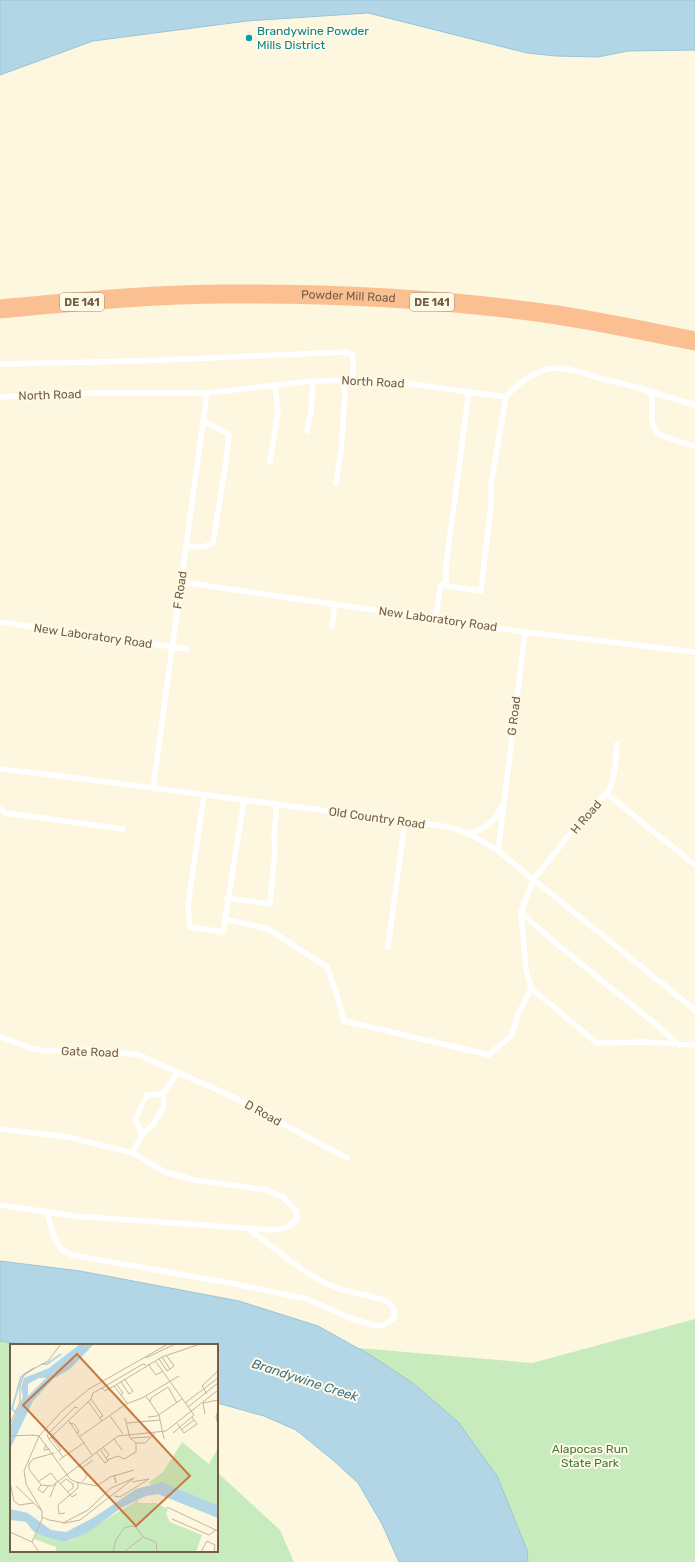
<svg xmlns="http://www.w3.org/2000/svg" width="695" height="1562" viewBox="0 0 695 1562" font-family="Rubik,sans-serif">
<rect width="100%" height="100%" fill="#fdf7df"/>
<!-- green -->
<path fill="#c8ebbd" d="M 695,1319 L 695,1562 L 456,1562 L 352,1371 L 359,1348 L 532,1363 Z
M 0,1341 L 15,1343 L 22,1345 L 11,1345 L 11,1551 L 217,1551 L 217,1472 L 280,1530 L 294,1562 L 0,1562 Z"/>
<!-- water -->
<path fill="#b3d6e7" stroke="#99c4d9" d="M 0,0 L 695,0 L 695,50 L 628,51 L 598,57 L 556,56 L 527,53 L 368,13 L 247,21 L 93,41 L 0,75 Z
M 0,1261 L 80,1271 L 239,1301 L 318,1326 L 372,1356 L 414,1384 L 458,1422 L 497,1476 L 527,1550 L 528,1562 L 399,1562 L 382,1524 L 358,1483 L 334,1461 L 296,1430 L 264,1416 L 217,1403 L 217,1345 L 22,1345 L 15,1343 L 0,1341 Z"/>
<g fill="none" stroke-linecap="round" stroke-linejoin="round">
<!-- lane -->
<path stroke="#fff" stroke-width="5.5" d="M 0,364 L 137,361 L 347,352 L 353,355 L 353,380
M 652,392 L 695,405
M 0,397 L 98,393 L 207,393 L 313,381 L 353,380 L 389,381 L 506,397 C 519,382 538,368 559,368 C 575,369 591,376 607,380 C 622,384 637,387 652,392 L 652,421 L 656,432 L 665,437 L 695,446
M 307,431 L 311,410 L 313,381
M 270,462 L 278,411 L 275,385
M 336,484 L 341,451 L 345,395 L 343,380
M 186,546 C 196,547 206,549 213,542 L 226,462 L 229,435 L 223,431 L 203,421
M 181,582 L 525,632 L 695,652
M 446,586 L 446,565 L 469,391
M 435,619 L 441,585 L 481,591 L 491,505 L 491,484 L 506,397
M 0,622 L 187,649
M 332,626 L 335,604
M 617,744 L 615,769 L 610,789 L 574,829 L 533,880 L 521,912 L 526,970 L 531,988 L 597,1043 L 645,1042 L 695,1045
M 0,769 L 69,777 L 442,826 C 463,829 480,839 498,851 L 695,1010
M 153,788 L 207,393
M 606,793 L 695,865
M 204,795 L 188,905 L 190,927 L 223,932 L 244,800
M 0,809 L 6,813 L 123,829
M 469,833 C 484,830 496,821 501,807
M 498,851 L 525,632
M 227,898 L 270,904 L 275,851 L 274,834 L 277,804
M 521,912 C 571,960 628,998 679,1045
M 225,919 L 268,929 L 327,967 L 336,992 L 344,1021 L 473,1051 L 489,1055 L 511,1036 L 518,1015 L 531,988
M 388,947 L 405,821
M 0,1037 L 31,1048 L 46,1051 L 98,1050 L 139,1055 L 231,1096 L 347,1158
M 163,1094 L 147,1095 L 135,1119 L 142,1134 L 153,1125 L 164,1106 L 163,1094 L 178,1072
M 0,1129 L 68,1137 L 133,1153 L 165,1172 L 194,1180 L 267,1190 L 283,1197 L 296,1211 L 297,1219 C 290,1227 283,1229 273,1230 L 74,1216 L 0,1205
M 133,1153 L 142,1134
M 47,1212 L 54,1237 L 61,1249 L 72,1255 L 235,1284 L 307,1299 L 350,1318 L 376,1326 L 384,1325 L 394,1318 C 394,1313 395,1307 390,1304 C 382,1296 349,1293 337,1288 C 309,1279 273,1247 248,1228"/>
<!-- highway -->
<path stroke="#fbc092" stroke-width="19" id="s1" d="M 0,309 C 75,302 152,294 228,294 C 337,293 448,299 557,315 C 603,322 649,332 695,341"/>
</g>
<!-- markers -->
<circle fill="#0f9aa8" stroke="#fffae6" stroke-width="1.5" cx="249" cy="38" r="4"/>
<g text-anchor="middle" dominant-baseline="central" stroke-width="4" stroke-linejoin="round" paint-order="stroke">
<!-- shield labels -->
<g fill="#fffae6" stroke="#9e8d76" stroke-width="1">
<rect x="60" y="293" width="44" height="18" rx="3"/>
<rect x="410" y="293" width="44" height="18" rx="3"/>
</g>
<g font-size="11" font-weight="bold" fill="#745e46">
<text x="82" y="302">DE 141</text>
<text x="432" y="302">DE 141</text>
</g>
<!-- culture labels -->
<g font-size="12" fill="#0d838f" stroke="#fffae6" text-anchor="start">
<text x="257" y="31">Brandywine Powder<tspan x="257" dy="14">Mills District</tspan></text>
</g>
<!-- street labels -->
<g font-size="12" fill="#745e46" stroke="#fffae6">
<text stroke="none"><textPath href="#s1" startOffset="349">Powder Mill Road</textPath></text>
<text transform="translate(373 382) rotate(3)">North Road</text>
<text transform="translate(50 395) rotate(-2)">North Road</text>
<text transform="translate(180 590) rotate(-82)">F Road</text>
<text transform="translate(438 619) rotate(8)">New Laboratory Road</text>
<text transform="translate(93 636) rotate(8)">New Laboratory Road</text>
<text transform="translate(514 716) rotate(-83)">G Road</text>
<text transform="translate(586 817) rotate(-49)">H Road</text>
<text transform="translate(377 818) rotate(8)">Old Country Road</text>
<text transform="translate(90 1052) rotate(2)">Gate Road</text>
<text transform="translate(263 1113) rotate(29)">D Road</text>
</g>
<!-- park labels -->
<g font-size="12" fill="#447b3d" stroke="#fffae6">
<text x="590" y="1449">Alapocas Run<tspan x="590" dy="14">State Park</tspan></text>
</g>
<!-- water labels -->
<g font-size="13" font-style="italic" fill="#427590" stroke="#fffae6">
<text transform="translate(305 1380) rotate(18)">Brandywine Creek</text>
</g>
</g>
<!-- overview -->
<g transform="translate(10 1344)">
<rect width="208" height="208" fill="#fdf7df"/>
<path d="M 172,98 L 199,120 L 208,104 L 208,171 L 138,139 L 153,128 ZM 128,156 L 128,159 L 146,159 L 158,165 L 156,170 L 160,178 L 192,191 L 186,208 L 46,208 L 46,203 L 24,195 L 27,188 L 35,193 L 55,198 L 62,196 Z" fill="#c8ebbd"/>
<path d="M 70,0 L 84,0 L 60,25 L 43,35 L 23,57 L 0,105 L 0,83 L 13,53 L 11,44 L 14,34 L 39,24 ZM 29,34 L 36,34 L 18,52 L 18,40 ZM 152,138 L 204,160 L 208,162 L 208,174 L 148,150 L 136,152 L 111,164 L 77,189 L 55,198 L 35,193 L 23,187 L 16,178 L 0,176 L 0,165 L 18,169 L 41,186 L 56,188 L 83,174 L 126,145 Z" fill="#b3d6e7" fill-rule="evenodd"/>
<path fill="none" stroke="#b3d6e7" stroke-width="2" d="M 32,20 L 37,20 L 51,10M 7,69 L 2,65 L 11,33 L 24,24"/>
<path fill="none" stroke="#c2b59d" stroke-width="1" d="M 152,13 L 160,25 L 164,22 L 156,11M 136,14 L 165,0M 149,15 L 157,27 L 160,25M 146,18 L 184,71 L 163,89M 138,20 L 146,31 L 153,27M 111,38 L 119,50 L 123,47 L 115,36M 107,41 L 113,49 L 111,51M 104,42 L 117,59M 92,44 L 133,20 L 136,21M 197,50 L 192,42 L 208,27M 136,52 L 149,71 L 154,95M 81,55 L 93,72 L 90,74 L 92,77M 78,57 L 90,74M 140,58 L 141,54 L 158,43 L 167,59M 175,59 L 208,34M 178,63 L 208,39M 208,67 L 206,72 L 208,81M 195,70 L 193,59 L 208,56M 100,72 L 113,90M 138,73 L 147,72 L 172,55M 115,74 L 120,94 L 126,99 L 135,99 L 145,89M 58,76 L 82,111M 59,79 L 64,80 L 69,87 L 67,90M 117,79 L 150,76M 167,79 L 174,89 L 187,80 L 182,73M 0,80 L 10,58 L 10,42 L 14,30 L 38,17 L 51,0M 171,86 L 184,76M 22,91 L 29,92 L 52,67 L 79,45 L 158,0M 0,92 L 23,91M 41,93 L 51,106 L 48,107M 69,93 L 116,60 L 132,54 L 169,32M 121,94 L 140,93M 39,95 L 37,91 L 65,63 L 68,64M 104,95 L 112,106M 36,100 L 34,106 L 40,105M 93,103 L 99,111 L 96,114M 86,108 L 95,119 L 98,117 L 90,105M 53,113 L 39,95 L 81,55 L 83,49 L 92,44 L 95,47 L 104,42 L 152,13 L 190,0M 23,115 L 19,120 L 19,125 L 31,141 L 42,142 L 108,92 L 156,87 L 208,46M 23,115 L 44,109M 49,116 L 75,98M 97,116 L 108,112 L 114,115 L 126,108 L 126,99M 67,122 L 72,124 L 83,116M 104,131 L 106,139 L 105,134M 29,137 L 41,129 L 47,137M 48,137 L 62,153 L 67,150M 0,138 L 4,157 L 9,161 L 23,159M 72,138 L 77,132 L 74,127M 50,140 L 56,135 L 63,140 L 63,144 L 57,148M 31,141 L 28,145 L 33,149 L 39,141M 6,142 L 32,167M 104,152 L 110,153 L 139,135 L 122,138M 40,153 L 46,139M 157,163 L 208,187M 55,169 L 49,170 L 48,161 L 68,144 L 68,138M 32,173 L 39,176 L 51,178 L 53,179 L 55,179 L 70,176 L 124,134 L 101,144 L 78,166 L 53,179M 162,175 L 199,191 L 206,186M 0,188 L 22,198 L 29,208M 133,193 L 146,198 L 147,208M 22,198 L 32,175 L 32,167 L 16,140 L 14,127 L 29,92 L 60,135 L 66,138 L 87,142 L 100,133 L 124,126M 103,208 L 106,196 L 114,184 L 121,182 L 126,183 L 133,193M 114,208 L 133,193M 191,208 L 197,197 L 205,201 L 204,208"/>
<path fill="#c97940" fill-opacity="0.15" stroke="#c97940" stroke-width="2" d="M 67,10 L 180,132 L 126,182 L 13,61 Z"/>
<rect width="208" height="208" fill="none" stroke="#745e46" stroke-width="2"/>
</g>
</svg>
